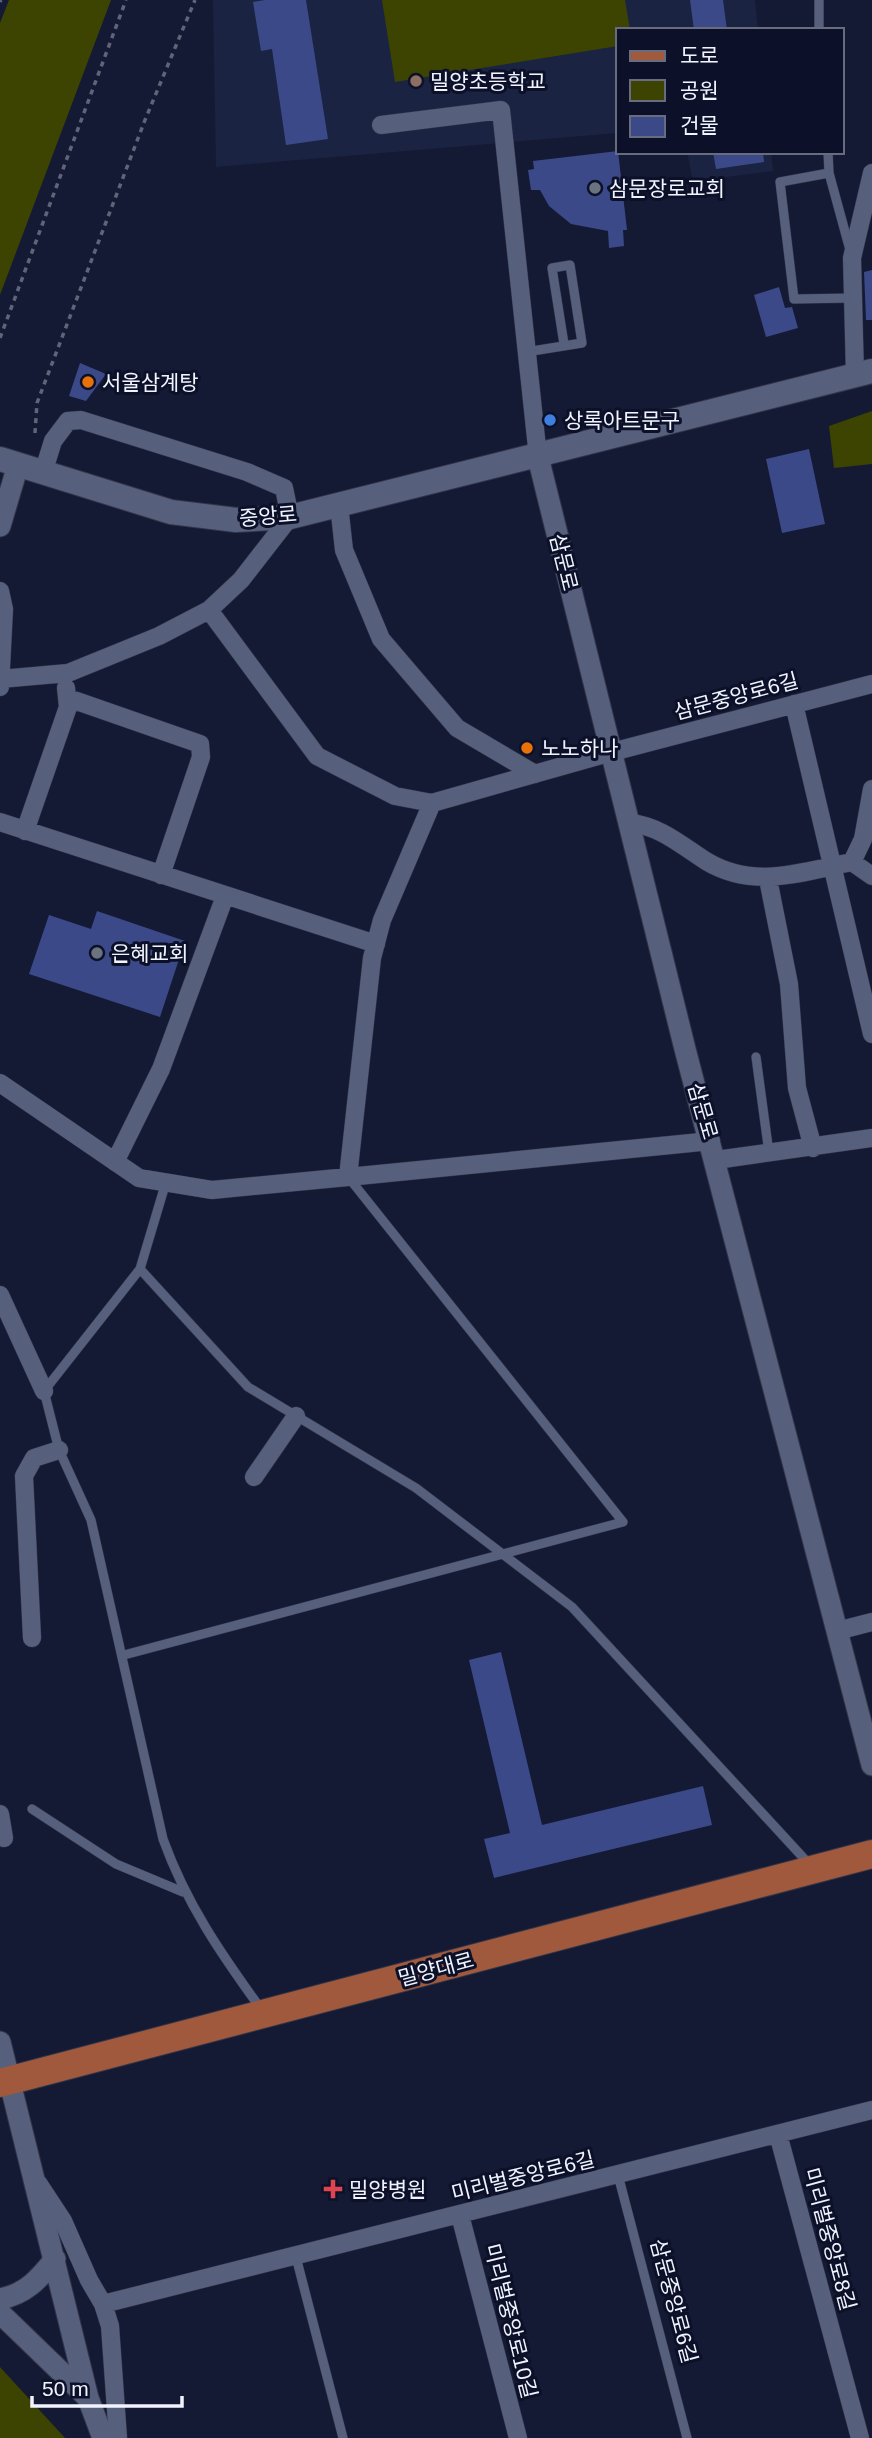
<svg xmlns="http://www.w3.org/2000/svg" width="872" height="2438" viewBox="0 0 872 2438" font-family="Helvetica,'Noto Sans KR',sans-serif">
<rect width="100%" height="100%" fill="#141a33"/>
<!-- built -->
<path fill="#1b2342" d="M 213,0 L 755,0 L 758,30 L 618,30 L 618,133 L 216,167 Z
M 687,152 L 771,152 L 773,171 L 693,181 Z"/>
<!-- green -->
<path fill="#3d4402" d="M 9,0 L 111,0 L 0,295 L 0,23 Z
M 382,0 L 625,0 L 630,30 L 618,30 L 618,46 L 395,82 Z
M 872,411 L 872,464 L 834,468 L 829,426 Z
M 0,2367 L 65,2438 L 0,2438 Z"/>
<!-- building -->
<path fill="#3b4988" d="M 265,0 L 306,0 L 328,139 L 286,145 L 272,49 L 261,51 L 253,2 Z
M 690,0 L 723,0 L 727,30 L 694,30 Z
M 618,151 L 627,230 L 623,230 L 624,246 L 609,248 L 608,231 L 571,224 L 549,206 L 540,190 L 531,190 L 528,170 L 534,169 L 533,161 Z
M 713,152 L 763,152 L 764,162 L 716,169 Z
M 872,270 L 872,320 L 866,320 L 864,272 Z
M 779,287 L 785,308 L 792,307 L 798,328 L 766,337 L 754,295 Z
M 80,363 L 106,374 L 86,401 L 69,396 Z
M 809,449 L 825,524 L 782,533 L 766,459 Z
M 97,911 L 185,941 L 160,1017 L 29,974 L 49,915 L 91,929 Z
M 501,1652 L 542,1825 L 703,1786 L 712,1825 L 494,1878 L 484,1839 L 510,1833 L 469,1660 Z"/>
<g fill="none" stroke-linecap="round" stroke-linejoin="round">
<!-- service casing -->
<g stroke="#333548" stroke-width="10">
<path id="service" d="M 819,30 L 819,0
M 828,152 L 829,173 L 850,250
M 829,173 L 780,182 L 794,299 L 853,298
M 526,352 L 582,343 L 570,265 L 552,268 L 564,344
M 756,1057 L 769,1153
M 166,1182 L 140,1269 L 44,1391 L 59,1450 L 91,1520 L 163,1839 C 186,1903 221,1954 261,2009
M 140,1269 L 248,1387 L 416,1488 L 572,1607 L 810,1865
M 124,1655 L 623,1522 L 349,1178
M 32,1809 L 116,1864 L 183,1892
M 618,2175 L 687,2438
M 296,2257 L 343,2438"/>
</g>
<!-- minor casing -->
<g stroke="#333548" stroke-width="19">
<path id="minor" d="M 381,125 L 501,110 L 538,457
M 855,376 L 852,258 L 872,173
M 43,473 L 53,441 L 68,421 L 81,420 L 247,472 L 284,488 L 290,517 L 241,580 L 209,610 L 317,756 L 395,796 L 432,803
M 339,505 L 344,550 L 381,639 L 457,728 L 535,774
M 0,591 L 4,609 L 0,687
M 0,679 L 68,673 L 159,636 L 209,610
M 68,698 L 200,744 L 201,757 L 161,875
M 794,704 L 872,1034
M 0,822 L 376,944
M 630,823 C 660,826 681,845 706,861 C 754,890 801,872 852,862 L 863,839 L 872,789
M 25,831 L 68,707 L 66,688
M 852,862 L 872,876
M 768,879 L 789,984 L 797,1088 L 813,1148
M 0,1083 L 139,1178 L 212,1190 L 348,1177
M 711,1141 L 348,1177 L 372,958 L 382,920 L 432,803 L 612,752 L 872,684
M 716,1160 L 872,1138
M 115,1162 L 161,1069 L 225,896
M 0,1295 L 44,1391
M 254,1477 L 296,1416
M 837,1631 L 872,1622
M 32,1638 L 24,1476 L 34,1458 L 59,1450
M 0,1814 L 4,1838
M 778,2134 L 860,2438
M 38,2183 L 63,2221 L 89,2280 L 103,2304 L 110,2326 L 118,2438
M 460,2215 L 518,2438
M 103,2304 L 872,2110"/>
</g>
<!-- tertiary casing -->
<g stroke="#333548" stroke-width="23">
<path id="tertiary" d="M 538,457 L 685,1049 L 872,1765
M 0,526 L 18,465
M 0,2042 L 88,2398
M 0,2299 C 26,2294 39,2279 55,2259
M 0,2313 L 88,2398 L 103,2438"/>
</g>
<!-- secondary casing -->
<g stroke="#333548" stroke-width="26">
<path id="secondary" d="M 0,459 L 171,512 L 236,520 L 290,517 L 872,371"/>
</g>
<!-- primary casing -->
<g stroke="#333548" stroke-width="30">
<path id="primary" d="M 0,2083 L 872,1854"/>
</g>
<!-- path -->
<path stroke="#606479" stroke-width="3.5" stroke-dasharray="5 5" stroke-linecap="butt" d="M 0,2 L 1,0
M 0,338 L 126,0
M 35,433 L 37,403 L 145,120 L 195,0"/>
<!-- service -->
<use href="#service" stroke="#565f7c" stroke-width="9"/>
<!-- minor -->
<use href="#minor" stroke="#565f7c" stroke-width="18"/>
<!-- tertiary -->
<use href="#tertiary" stroke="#565f7c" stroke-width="21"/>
<!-- secondary -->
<use href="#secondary" stroke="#565f7c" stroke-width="24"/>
<!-- primary -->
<use href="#primary" stroke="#a0593c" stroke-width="28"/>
</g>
<!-- markers -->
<circle fill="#8d6e63" stroke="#0c1129" stroke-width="2.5" cx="416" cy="81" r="7"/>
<g fill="#6b7280" stroke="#0c1129" stroke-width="2.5">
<circle cx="595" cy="188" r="7"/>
<circle cx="97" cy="953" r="7"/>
</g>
<g fill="#e8710a" stroke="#0c1129" stroke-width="2.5">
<circle cx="88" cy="382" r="7"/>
<circle cx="527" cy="748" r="7"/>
</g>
<circle fill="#3f7fe0" stroke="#0c1129" stroke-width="2.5" cx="550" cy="420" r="7"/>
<path fill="#e0444e" stroke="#0c1129" stroke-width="2.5" d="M329.5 2178.5h7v7h7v7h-7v7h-7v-7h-7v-7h7z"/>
<g text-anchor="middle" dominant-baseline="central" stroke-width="6" stroke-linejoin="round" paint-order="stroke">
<!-- poi labels -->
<g font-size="21" fill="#f1f4ff" stroke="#0c1129" text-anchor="start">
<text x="430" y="81">밀양초등학교</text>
<text x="609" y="188">삼문장로교회</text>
<text x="102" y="382">서울삼계탕</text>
<text x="564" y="420">상록아트문구</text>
<text x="541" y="748">노노하나</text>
<text x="111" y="953">은혜교회</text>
<text x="349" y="2189">밀양병원</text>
</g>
<!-- street labels -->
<g font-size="21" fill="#f1f4ff" stroke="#0c1129">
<text transform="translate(268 516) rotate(-5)">중앙로</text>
<text transform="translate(564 562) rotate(76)">삼문로</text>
<text transform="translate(736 696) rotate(-15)">삼문중앙로6길</text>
<text transform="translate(703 1111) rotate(74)">삼문로</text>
<text transform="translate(436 1969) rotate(-15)">밀양대로</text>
<text transform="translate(523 2176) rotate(-14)">미리벌중앙로6길</text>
<text transform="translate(830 2239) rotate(75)">미리벌중앙로8길</text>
<text transform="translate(674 2301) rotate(75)">삼문중앙로6길</text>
<text transform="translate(511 2321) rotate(76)">미리벌중앙로10길</text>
</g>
</g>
<!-- legend -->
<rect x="616" y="28" width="228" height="126" fill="#0c1129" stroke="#686c7f" stroke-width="2"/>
<rect x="630" y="51" width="35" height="10" fill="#a0593c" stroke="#686c7f" stroke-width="2"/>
<text x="680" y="63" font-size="21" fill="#f1f4ff">도로</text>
<rect x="630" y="80" width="35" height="21" fill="#3d4402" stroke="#686c7f" stroke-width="2"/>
<text x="680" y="98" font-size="21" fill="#f1f4ff">공원</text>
<rect x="630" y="116" width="35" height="21" fill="#3b4988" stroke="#686c7f" stroke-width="2"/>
<text x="680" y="133" font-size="21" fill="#f1f4ff">건물</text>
<!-- scale -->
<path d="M32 2396v10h150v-10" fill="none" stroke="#f1f4ff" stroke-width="3.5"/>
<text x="42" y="2396" font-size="21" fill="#f1f4ff" stroke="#0c1129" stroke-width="5" paint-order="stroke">50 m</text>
</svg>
